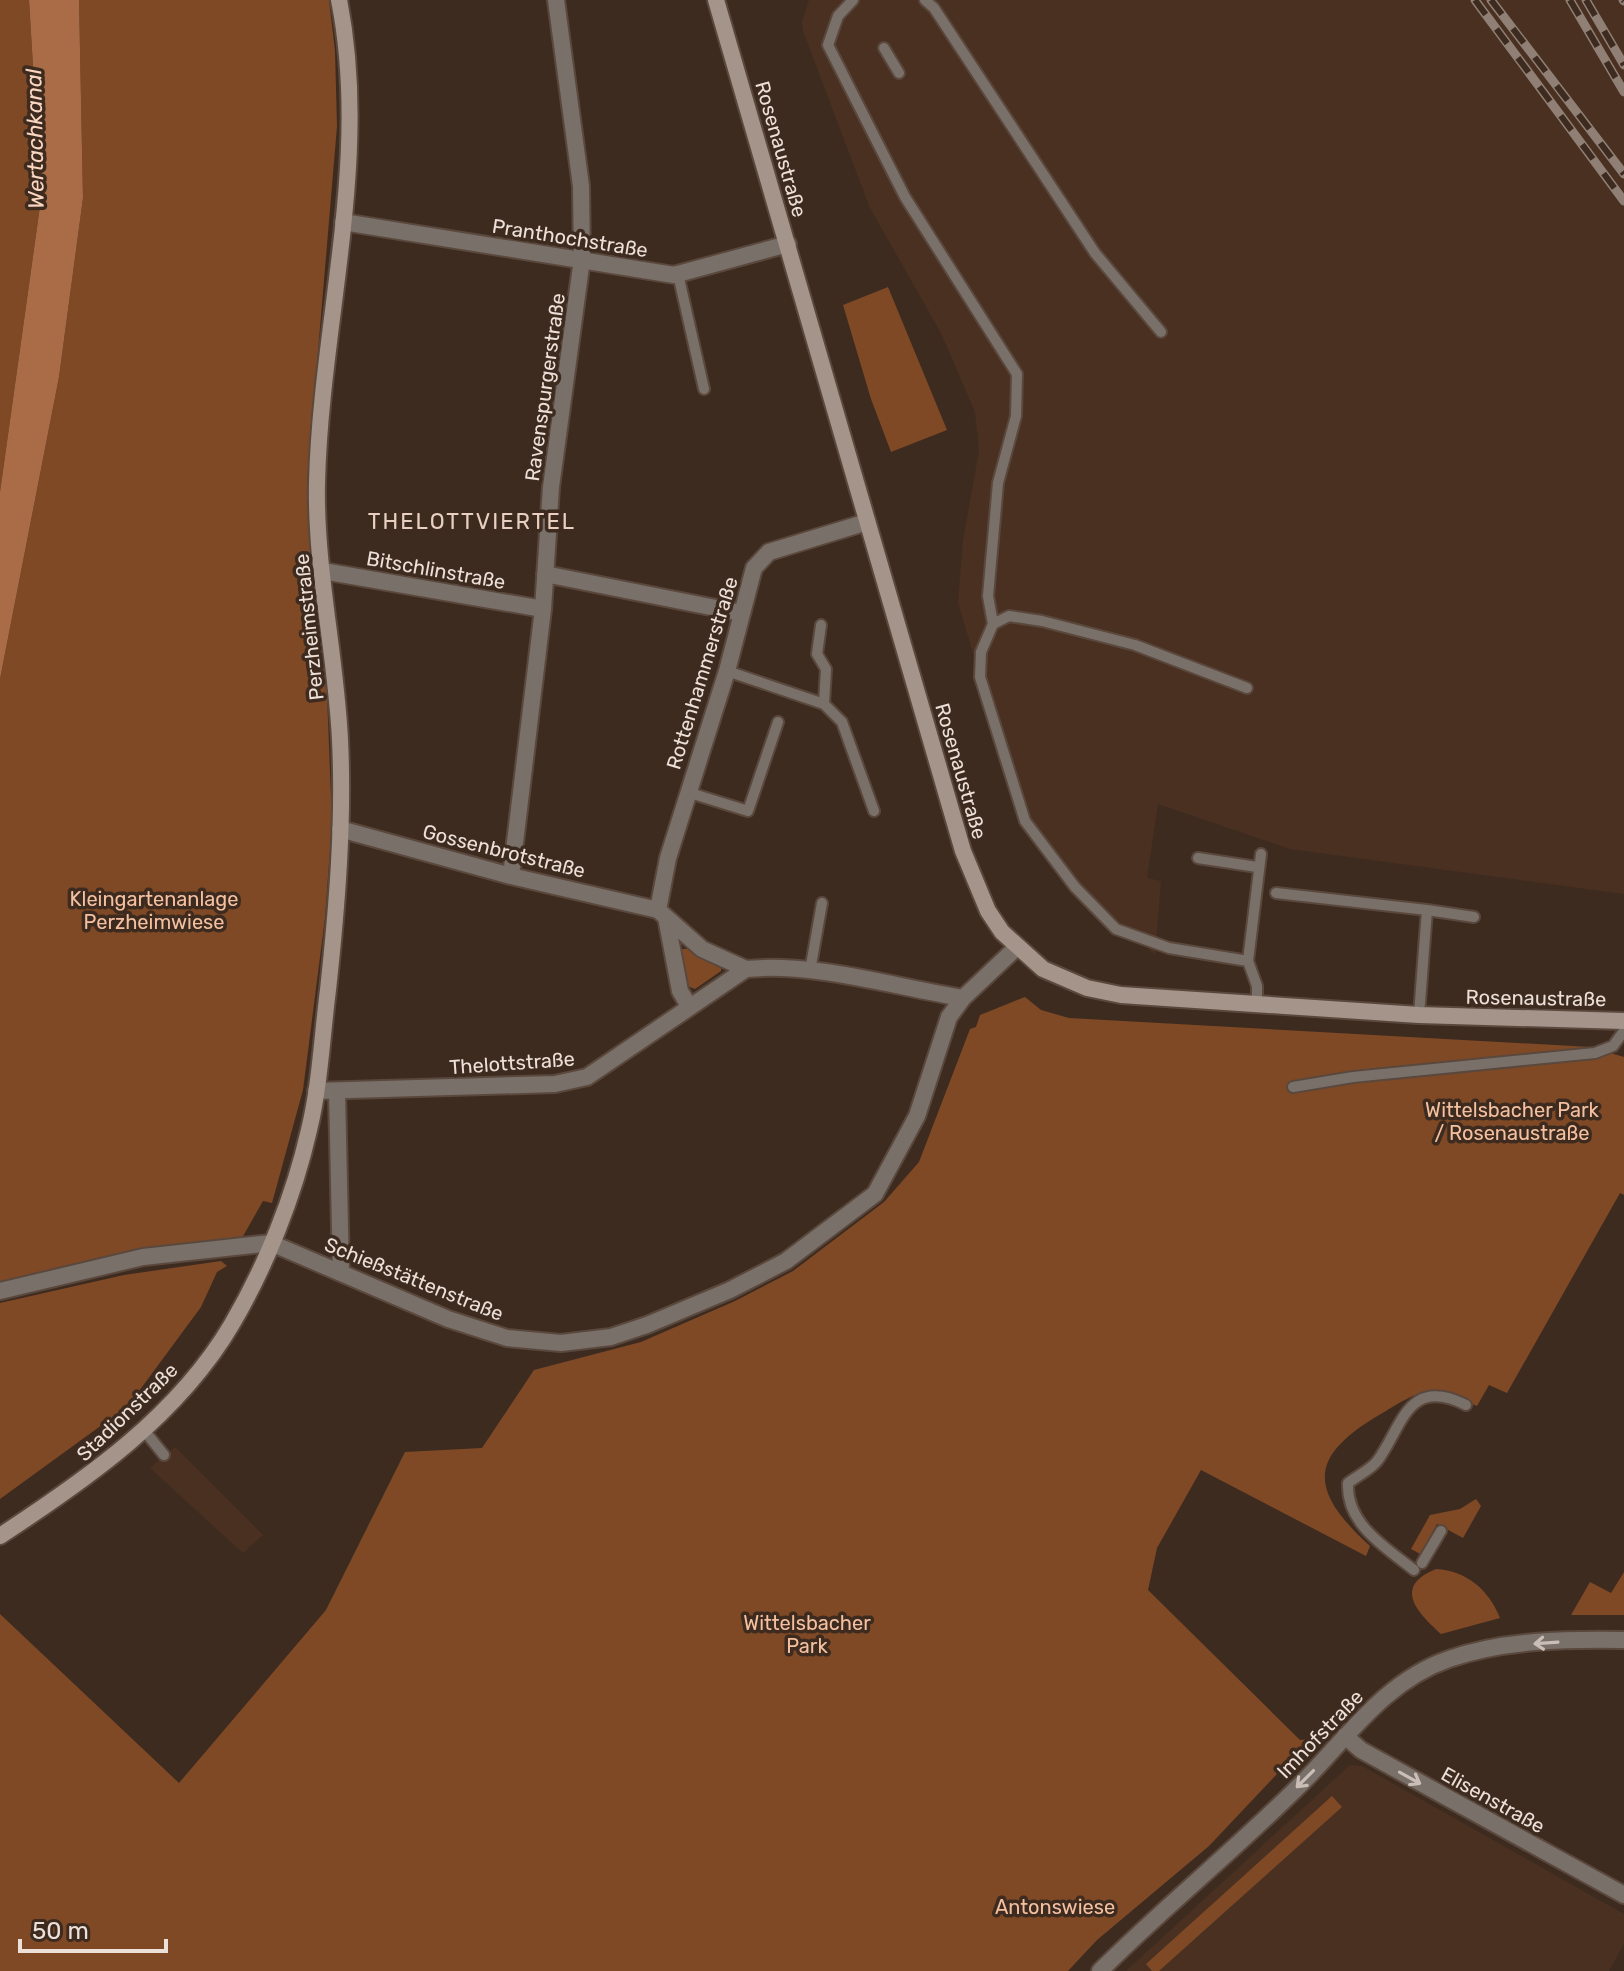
<svg xmlns="http://www.w3.org/2000/svg" width="1624" height="1971" viewBox="0 0 1624 1971" font-family="Rubik,sans-serif">
<rect width="100%" height="100%" fill="#3e2b1f"/>
<!-- built -->
<path fill="#4a3021" d="M 809,0 L 1624,0 L 1624,894 L 1290,849 L 1158,804 L 1147,878 L 1161,881 L 1155,955 L 1047,854 L 1037,840 L 980,677 L 958,602 L 963,540 L 979,451 L 975,412 L 941,333 L 870,208 L 803,31 L 802,22 Z
M 175,1447 L 263,1535 L 243,1553 L 150,1468 Z
M 1350,1765 L 1362,1766 L 1624,1914 L 1624,1944 L 1609,1971 L 1126,1971 Z"/>
<!-- green -->
<path fill="#7f4926" d="M 0,0 L 29,0 L 41,199 L 0,492 Z
M 79,0 L 329,0 L 335,51 L 337,126 L 307,482 L 311,571 L 327,695 L 332,822 L 325,918 L 303,1090 L 272,1203 L 263,1201 L 242,1238 L 139,1252 L 0,1284 L 0,679 L 59,377 L 83,198 Z
M 888,287 L 947,430 L 891,452 L 871,399 L 843,305 Z
M 680,949 L 691,949 L 721,966 L 721,971 L 695,989 L 687,986 Z
M 1025,997 L 1041,1010 L 1069,1018 L 1590,1047 L 1624,1057 L 1624,1195 L 1620,1193 L 1507,1393 L 1489,1385 L 1477,1406 C 1466,1402 1454,1394 1443,1391 C 1424,1387 1401,1402 1386,1411 C 1310,1454 1305,1487 1370,1546 L 1366,1556 L 1201,1470 L 1157,1548 L 1148,1590 L 1300,1740 L 1310,1739 L 1209,1846 L 1097,1940 L 1068,1971 L 0,1971 L 0,1614 L 179,1783 L 326,1610 L 405,1452 L 482,1448 L 534,1370 L 641,1342 L 735,1301 L 793,1271 L 884,1202 L 919,1162 L 970,1029 L 976,1027 L 980,1015 Z
M 221,1261 L 227,1266 L 217,1272 L 201,1307 L 128,1406 L 0,1499 L 0,1303 L 124,1275 Z
M 1476,1499 L 1481,1506 L 1463,1538 L 1437,1524 L 1420,1554 L 1411,1549 L 1430,1515 L 1460,1509 Z
M 1436,1569 C 1467,1571 1489,1590 1500,1618 L 1441,1634 C 1419,1614 1391,1587 1436,1569 Z
M 1624,1572 L 1624,1615 L 1571,1615 L 1590,1582 L 1611,1593 Z
M 1332,1796 L 1342,1807 L 1159,1971 L 1152,1971 L 1146,1964 Z"/>
<!-- water -->
<path fill="#a96c46" d="M 29,0 L 79,0 L 83,198 L 59,377 L 0,679 L 0,492 L 41,199 Z"/>
<g fill="none" stroke-linecap="round" stroke-linejoin="round">
<!-- lane casing -->
<g stroke="#5a483d" stroke-width="14">
<path id="lane" d="M 853,0 L 838,16 L 828,45 L 905,197 L 1017,374 L 1016,416 L 998,483 L 988,596 L 993,624 L 981,652 L 980,677 L 1025,821 L 1075,887 L 1116,929 L 1169,948 L 1248,961 L 1257,986 L 1257,1002
M 925,0 L 934,8 L 1095,253 L 1161,332
M 884,48 L 899,73
M 678,274 L 704,389
M 993,624 L 1009,616 L 1042,621 L 1135,645 L 1247,688
M 821,625 L 817,654 L 826,669 L 824,704
M 727,671 L 824,704 L 842,722 L 874,811
M 687,792 L 748,811 L 778,722
M 1198,858 L 1257,867
M 1276,893 L 1427,910 L 1419,1015
M 1427,910 L 1474,917
M 1248,961 L 1261,854
M 810,971 L 822,903
M 1293,1087 L 1353,1077 L 1595,1053 L 1613,1046 L 1624,1031
M 143,1429 L 164,1455
M 1422,1563 L 1441,1531
M 1414,1570 C 1385,1547 1346,1524 1348,1483 C 1357,1476 1372,1469 1378,1460 C 1403,1425 1408,1376 1466,1405"/>
</g>
<!-- street casing -->
<g stroke="#5a483d" stroke-width="20">
<path id="street" d="M 343,222 L 674,275 L 788,244
M 323,571 L 543,609
M 545,574 L 741,613
M 340,829 L 511,876 L 658,910
M 511,876 L 543,609 L 551,487 L 582,259 L 581,186 L 556,0
M 658,910 L 668,858 L 727,671 L 754,568 L 769,552 L 867,522
M 658,910 L 702,949 L 746,969
M 666,917 L 680,991 L 689,1006
M 316,1091 L 555,1084 L 587,1077 L 746,969 C 814,962 895,987 963,998
M 337,1092 L 341,1273
M 0,1291 L 143,1257 L 271,1243 L 448,1319 L 507,1338 L 561,1343 L 611,1337 L 647,1325 L 730,1290 L 786,1261 L 875,1194 L 917,1116 L 949,1017 L 963,998 L 1017,947
M 1345,1736 L 1361,1750 L 1624,1895
M 1100,1971 C 1166,1905 1240,1846 1305,1780 C 1349,1735 1387,1680 1449,1659 C 1503,1640 1567,1639 1624,1640"/>
</g>
<!-- secondary casing -->
<g stroke="#5a483d" stroke-width="20">
<path id="secondary" d="M 716,0 L 963,851 L 988,911 L 1002,932 L 1043,969 L 1087,988 L 1121,995 L 1419,1015 L 1624,1021
M 0,1536 C 87,1479 178,1416 232,1324 C 266,1266 294,1196 309,1130 C 320,1085 322,1036 328,990 C 337,907 344,823 340,740 C 336,654 315,568 317,482 C 321,322 371,160 339,0"/>
</g>
<!-- lane -->
<use href="#lane" stroke="#7a706a" stroke-width="10"/>
<!-- street -->
<use href="#street" stroke="#7a706a" stroke-width="16"/>
<!-- secondary -->
<use href="#secondary" stroke="#a4948a" stroke-width="16"/>
<!-- rail casing -->
<g stroke="#8f7f75" stroke-width="9">
<path id="rail" d="M 1475,0 L 1624,201
M 1491,0 L 1624,174
M 1570,0 L 1624,92
M 1586,0 L 1624,65
M 1623,0 L 1624,1"/>
</g>
<!-- rail -->
<use href="#rail" stroke="#3e2b1f" stroke-width="6" stroke-dasharray="18" stroke-linecap="butt"/>
</g>
<!-- one-way arrows -->
<defs><path id="oneway-shaft" d="M-6 0H5M1.5-3L5.5 0L1.5 3" fill="none" stroke-width="1.6" stroke-linecap="round" stroke-linejoin="round" transform="scale(2)"/></defs>
<g stroke="#cabeb7">
<use href="#oneway-shaft" transform="translate(1546 1643) rotate(176)"/>
<use href="#oneway-shaft" transform="translate(1410 1778) rotate(29)"/>
<use href="#oneway-shaft" transform="translate(1305 1779) rotate(135)"/>
</g>
<g text-anchor="middle" dominant-baseline="central" stroke-width="7" stroke-linejoin="round" paint-order="stroke">
<!-- street labels -->
<g font-size="20" fill="#ede0d8" stroke="#3e2b1f">
<text transform="translate(781 149) rotate(74)">Rosenaustraße</text>
<text transform="translate(570 238) rotate(9)">Pranthochstraße</text>
<text transform="translate(545 387) rotate(-82)">Ravenspurgerstraße</text>
<text transform="translate(436 570) rotate(10)">Bitschlinstraße</text>
<text transform="translate(309 627) rotate(-96)">Perzheimstraße</text>
<text transform="translate(702 673) rotate(-73)">Rottenhammerstraße</text>
<text transform="translate(961 771) rotate(74)">Rosenaustraße</text>
<text transform="translate(504 851) rotate(14)">Gossenbrotstraße</text>
<text transform="translate(1536 998) rotate(1)">Rosenaustraße</text>
<text transform="translate(512 1063) rotate(-4)">Thelottstraße</text>
<text transform="translate(414 1279) rotate(22)">Schießstättenstraße</text>
<text transform="translate(127 1412) rotate(-44)">Stadionstraße</text>
<text transform="translate(1320 1734) rotate(-46)">Imhofstraße</text>
<text transform="translate(1493 1800) rotate(29)">Elisenstraße</text>
</g>
<!-- park labels -->
<g font-size="20" fill="#f5c0a0" stroke="#3e2b1f">
<text x="154" y="899">Kleingartenanlage<tspan x="154" dy="23">Perzheimwiese</tspan></text>
<text x="1512" y="1110">Wittelsbacher Park<tspan x="1512" dy="23">/ Rosenaustraße</tspan></text>
<text x="807" y="1623">Wittelsbacher<tspan x="807" dy="23">Park</tspan></text>
<text x="1055" y="1907">Antonswiese</text>
</g>
<!-- water labels -->
<g font-size="22" font-style="italic" fill="#fbd7c2" stroke="#3e2b1f">
<text transform="translate(35 139) rotate(-91)">Wertachkanal</text>
</g>
<!-- neighbourhood labels -->
<g font-size="22" letter-spacing="2" fill="#e9cfc0" stroke="#3e2b1f">
<text x="472" y="521">THELOTTVIERTEL</text>
</g>
</g>
<!-- scale -->
<path d="M20 1939v12h146v-12" fill="none" stroke="#ede0d8" stroke-width="4"/>
<text x="32" y="1939" font-size="24" fill="#ede0d8" stroke="#3e2b1f" stroke-width="6" paint-order="stroke">50 m</text>
</svg>
